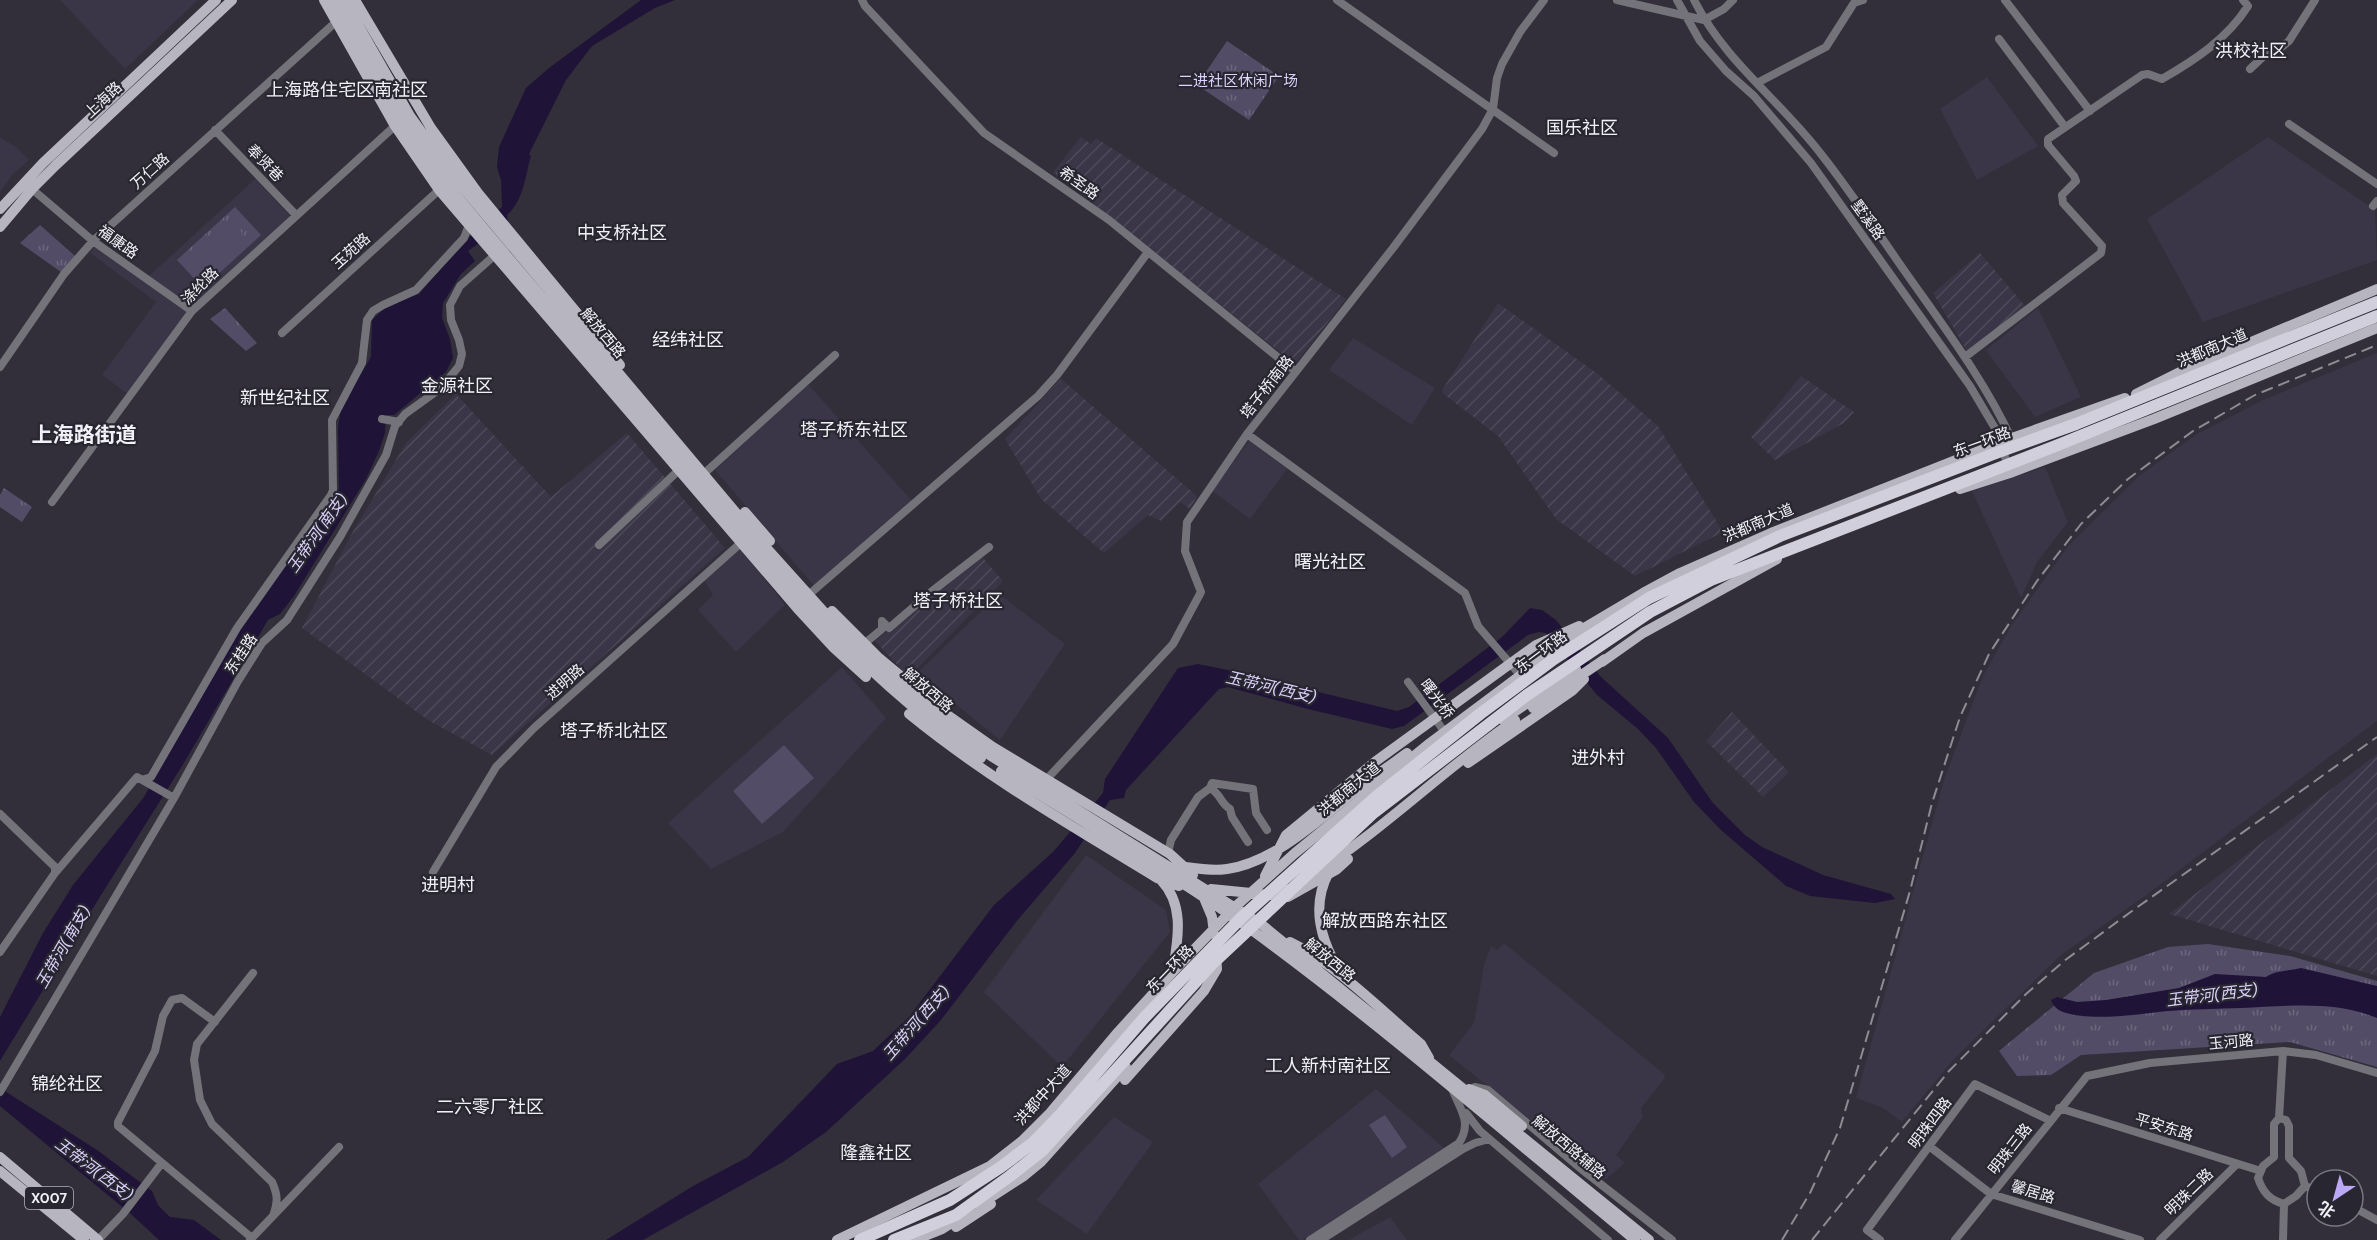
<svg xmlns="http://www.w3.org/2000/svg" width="2377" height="1240" viewBox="0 0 2377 1240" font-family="'DM Sans','Noto Sans SC',sans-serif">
<defs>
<pattern id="industrial-furrows" width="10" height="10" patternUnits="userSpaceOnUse" patternTransform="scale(1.5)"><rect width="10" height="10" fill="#3a3647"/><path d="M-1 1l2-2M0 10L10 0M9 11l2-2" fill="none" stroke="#4d4a59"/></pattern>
<pattern id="grass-tufts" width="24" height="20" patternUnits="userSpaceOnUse" patternTransform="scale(1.5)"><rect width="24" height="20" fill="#534c67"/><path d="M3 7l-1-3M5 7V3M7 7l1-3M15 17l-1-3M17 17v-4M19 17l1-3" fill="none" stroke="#6c667e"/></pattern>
</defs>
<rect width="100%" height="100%" fill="#322f3a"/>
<!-- built -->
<path fill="#3a3647" d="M 60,0 L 198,0 L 125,69 Z
M 1987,77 L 2038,146 L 1977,180 L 1940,109 Z
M 0,137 L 16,147 L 29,160 L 13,174 L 0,192 Z
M 2268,137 L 2375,210 L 2377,260 L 2203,322 L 2147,219 Z
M 255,179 L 290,216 L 191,307 L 149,276 Z
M 99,242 L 191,309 L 128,394 L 102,375 L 156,302 L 90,253 Z
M 2038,308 L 2081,397 L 2035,417 L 1986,350 Z
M 1353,338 L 1435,388 L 1412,425 L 1329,370 Z
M 2377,353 L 2377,721 L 2145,896 L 2061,955 L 1954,1059 L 1902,1122 L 1883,1108 L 1856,1098 L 1944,780 L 1983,676 L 2011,626 L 2068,546 L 2139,476 L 2197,434 L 2263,400 Z
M 808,384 L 912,501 L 815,587 L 715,470 Z
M 1249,441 L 1287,469 L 1250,519 L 1212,491 Z
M 2045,467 L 2068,522 L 2037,562 L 2021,598 L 1972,491 Z
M 739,547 L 785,605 L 736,652 L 698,610 L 713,595 L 704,580 Z
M 999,594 L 1065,644 L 1000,740 L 917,673 Z
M 842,667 L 886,718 L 783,832 L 711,869 L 668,823 Z
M 1086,855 L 1166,910 L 1170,932 L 1062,1067 L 984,992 Z
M 1504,943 L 1664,1074 L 1665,1078 L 1641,1108 L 1643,1117 L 1616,1155 L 1625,1163 L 1605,1180 L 1449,1055 L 1474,1023 L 1484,965 L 1491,946 L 1497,950 Z
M 1376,1089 L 1444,1148 L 1303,1240 L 1299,1240 L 1258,1184 Z
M 1114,1117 L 1153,1142 L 1087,1234 L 1036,1200 Z
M 1390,1217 L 1407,1240 L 1349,1240 Z"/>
<!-- industrial -->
<path fill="url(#industrial-furrows)" d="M 1081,137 L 1091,144 L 1096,138 L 1346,299 L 1295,364 L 1053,172 Z
M 1980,253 L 2026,307 L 1967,351 L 1933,293 Z
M 1498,303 L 1598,374 L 1658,426 L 1723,532 L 1635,576 L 1556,519 L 1498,436 L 1441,392 Z
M 1801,376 L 1854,412 L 1844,423 L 1775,460 L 1751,437 Z
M 1061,379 L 1197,496 L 1190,509 L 1180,502 L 1161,521 L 1148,515 L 1104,553 L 1041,499 L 1005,439 Z
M 456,394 L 551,497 L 627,433 L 725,548 L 492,755 L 428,720 L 302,628 L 351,535 L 406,443 Z
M 982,557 L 1003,581 L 909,677 L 875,641 Z
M 1732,712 L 1789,772 L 1763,797 L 1706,741 Z
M 2377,754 L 2377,976 L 2169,914 Z"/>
<!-- grass -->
<path fill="url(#grass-tufts)" d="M 1227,41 L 1279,76 L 1249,120 L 1197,85 Z
M 235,207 L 261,235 L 203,288 L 177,260 Z
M 40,225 L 75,256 L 61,272 L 20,243 Z
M 225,308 L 257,343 L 246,351 L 210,319 Z
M 4,488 L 32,507 L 22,522 L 0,507 L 0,495 Z
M 2208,944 L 2290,956 L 2377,981 L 2377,1067 L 2290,1042 L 2081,1055 L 2051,1075 L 2017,1076 L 1999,1051 L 2094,973 L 2168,947 Z"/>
<!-- garden -->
<path fill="#534c67" d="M 234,223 L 242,233 L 240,240 L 209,268 L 199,268 L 196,266 L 194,253 L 223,225 Z
M 784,745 L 814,778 L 762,824 L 733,791 Z
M 1385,1115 L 1407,1147 L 1392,1158 L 1369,1125 Z"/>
<!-- water -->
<path fill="#1f1437" d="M 641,0 L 675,0 L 655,8 L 592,46 L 566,80 L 529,154 L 531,156 C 525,176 524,200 507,215 L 508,222 L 468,251 L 475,261 L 461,274 L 443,303 L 442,318 L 450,339 L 453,358 L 446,372 L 394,415 L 386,415 L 385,433 L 379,451 L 366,479 L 294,596 L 280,614 L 268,620 L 182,766 L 88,916 L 0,1061 L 0,1017 L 43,933 L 73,885 L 144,797 L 228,645 L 339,489 L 338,427 L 341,408 L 371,357 L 372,320 L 386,307 L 419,294 L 464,242 L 502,207 L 501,180 L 497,167 L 499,147 L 526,88 L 549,68 Z
M 1530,608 L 1542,610 L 1556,620 L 1600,676 L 1668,738 L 1713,803 L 1745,835 L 1762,847 L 1823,875 L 1891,894 L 1895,899 L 1875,903 L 1810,896 L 1786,886 L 1721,830 L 1694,802 L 1656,748 L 1638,729 L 1597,695 L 1546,633 L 1539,632 L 1528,635 L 1404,726 L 1392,729 L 1308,709 L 1228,687 L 1219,689 L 1126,790 L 1124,798 L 1110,800 L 1075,853 L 1016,922 L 941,1020 L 905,1059 L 826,1132 L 783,1162 L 643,1240 L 606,1240 L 693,1186 L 748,1157 L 837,1064 L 873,1051 L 909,1017 L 994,905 L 1053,852 L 1103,793 L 1105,779 L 1178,668 L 1198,664 L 1228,670 L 1397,711 L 1409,707 L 1502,637 Z
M 2301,968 L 2377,986 L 2377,1018 C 2336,1000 2284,1006 2241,1008 C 2217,1009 2192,1009 2168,1011 C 2138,1014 2092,1022 2063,1012 C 2057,1010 2053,1005 2051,1000 L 2057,997 L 2077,1002 L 2106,1000 L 2179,988 L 2215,974 L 2266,977 C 2276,970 2290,971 2301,968 Z
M 0,1088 L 97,1150 L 152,1191 L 158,1205 L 170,1217 L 194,1220 L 221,1240 L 159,1240 L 132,1215 L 0,1106 Z"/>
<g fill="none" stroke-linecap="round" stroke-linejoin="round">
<!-- minor -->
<path stroke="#747379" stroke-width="8" d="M 862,0 L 865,6 L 984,133 L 1109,220 L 1296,372
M 1337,0 L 1554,153
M 1617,0 L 1704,20 L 1724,9 L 1733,0
M 1677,0 L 1700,41 L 1726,71 L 1754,96 L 1811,163 L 1970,386 L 1999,435 L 2008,468
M 1694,0 C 1726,63 1779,99 1821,154 C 1851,192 1878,233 1906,273 C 1944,327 1985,381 2013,442
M 2005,0 L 2090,111
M 1999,39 L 2065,127
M 2250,69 L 2267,53 L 2282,47 L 2289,41 L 2315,0
M 1757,83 L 1826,47 L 1854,3 L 1863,0
M 2289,124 L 2377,184
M 215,130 L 296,215
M 32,189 L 93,241 L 192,311
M 2373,206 L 2377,201
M 282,333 L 439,190
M 1965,357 L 2101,253 L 2102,246 L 2063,203 L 2062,195 L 2076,181 L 2074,176 L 2048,145 L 2048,139 L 2142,75 L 2148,74 L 2162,79 C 2195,60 2227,39 2248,6 L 2243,0
M 0,367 L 64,274 L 93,241 L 338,20
M 382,419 L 399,422
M 1247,434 L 1465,593 L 1478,626 L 1520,675
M 708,470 L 835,355
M 52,502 L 192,311 L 397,124
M 599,545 L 679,470
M 813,591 L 1038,396 L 1057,375 L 1148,252
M 864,644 L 882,629 L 882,621 L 889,628 L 931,592 L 989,547
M 1408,682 L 1444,731
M 142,780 L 151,777 L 237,628 L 331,495 L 333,490 L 332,420 L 362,363 L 367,320 L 373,311 L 383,305 L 416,290 L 464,238 L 469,225
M 1045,781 L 1173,644 L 1201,592 L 1185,551 L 1187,522 L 1247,434 L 1393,248 L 1482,129 L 1493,109 L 1497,78 L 1502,64 L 1520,32 L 1544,0
M 1210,788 C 1221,794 1220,803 1230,809 L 1232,817 L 1248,842
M 0,814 L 55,867 L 55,873 L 0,952
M 1168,853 L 1171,840 L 1198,797 L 1210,788 L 1212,783 L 1253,789 L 1256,813 L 1267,830
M 56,872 L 137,777 L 174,798
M 433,872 L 496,767 L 534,728 L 743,541
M 253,973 L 197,1044 L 194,1060 L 200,1100 L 212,1124 L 272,1182 C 278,1195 278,1202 273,1216
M 215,1022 L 182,998 L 172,1000 L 163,1016 L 155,1051 L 118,1122 L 118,1126 L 252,1238
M 1475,1087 L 1488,1090 L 1580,1168 L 1672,1240
M 0,1092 L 174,798 L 238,681 L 262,643 L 287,620 L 340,537 L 386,455 L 395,426 L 405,414 L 441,388 L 459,366 L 462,354 L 459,340 L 451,320 L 450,305 L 460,286 L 495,255
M 2059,1108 L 2261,1171
M 1466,1113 L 1480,1131 L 1608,1240
M 2279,1118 L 2286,1120 L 2289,1126 L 2289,1158 L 2301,1171 L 2305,1186 L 2296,1196 L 2284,1204 C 2270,1200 2263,1193 2258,1178 L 2263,1166 L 2274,1157 L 2274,1124 Z
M 2279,1118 L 2283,1051
M 1929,1146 L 1991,1194 L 2140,1240
M 2305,1186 L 2317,1191
M 2353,1207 L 2377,1220
M 98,1240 L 123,1214 L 161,1164
M 250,1240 L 339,1147
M 1310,1240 L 1459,1143 C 1472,1123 1461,1111 1453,1091
M 1321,1240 L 1463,1149 L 1475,1143 L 1489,1139
M 1880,1240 L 1867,1230 L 1975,1084 L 2049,1120
M 1955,1240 L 2087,1076 L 2150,1063 L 2283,1051 L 2316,1055 L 2377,1073
M 2160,1240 L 2237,1164
M 2283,1240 L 2284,1204"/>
<!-- major -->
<path stroke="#b7b5c0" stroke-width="10" d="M 324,0 L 395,126 L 439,190 L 797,608 L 834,648 L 866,677
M 334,0 L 402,121 L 446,183 C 521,274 598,363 675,453 C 771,565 857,675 981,758
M 344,0 L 410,116 L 454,177 L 753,533 L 852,643 L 910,696 L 991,756 L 1261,924 L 1649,1240
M 355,0 L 431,128 L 478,193 L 620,365
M 0,209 L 43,163 L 216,0
M 0,227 L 32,189 L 56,165 L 232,0
M 2136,394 L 2180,372 L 2377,289
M 1960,489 L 2010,473 L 2154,419 L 2377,328
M 745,512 L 770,541
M 832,611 L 878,657 L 949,716 L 993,747 L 1170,854 L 1193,875
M 1602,662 L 1643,633 L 1777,559
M 1533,708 L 1605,659
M 909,714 C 986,777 1072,826 1157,878 L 1179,886
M 1503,720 L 1576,669
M 1468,763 L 1572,691 L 1584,679
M 1001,771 L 1020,785
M 1015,779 C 1094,829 1176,876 1253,931 C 1384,1027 1509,1136 1635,1240
M 1186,867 C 1200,869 1213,871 1227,869 C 1273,863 1320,819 1355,791 C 1372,778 1389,766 1407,753
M 1329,872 C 1310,907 1321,942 1341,973
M 1265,876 L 1286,835 L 1376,761 L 1536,645 L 1579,626
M 1311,876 C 1383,830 1445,768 1515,720
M 1161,880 C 1183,903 1179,934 1174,963
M 1211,889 L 1271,895 L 1293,888
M 1288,897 L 1336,870 L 1348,859
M 1204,898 L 1212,917 L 1214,934
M 1290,942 C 1336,964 1382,1011 1421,1044 L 1429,1058
M 1125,1080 L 1204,991 L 1217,969 L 1216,953
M 1469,1089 L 1485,1095 L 1522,1126
M 0,1157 L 98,1240
M 0,1171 L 84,1240
M 979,1205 L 1024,1176 L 1041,1162 L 1126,1067
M 956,1227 L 991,1204
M 837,1240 L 990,1166 L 1022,1141 L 1050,1113 L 1118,1032 L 1182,962 L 1236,906 L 1295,853 L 1430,743 L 1584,628 L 1643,593 L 1680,573 L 1771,533 L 2012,438 L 2125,398
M 915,1240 L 942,1229 L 961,1217"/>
<!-- highway -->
<path stroke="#d1cfdc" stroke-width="12" d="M 860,1240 L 950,1200 L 1001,1167 L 1034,1142 L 1061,1114 L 1144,1018 L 1242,917 L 1377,796 L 1480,714 L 1554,659 L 1649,598 L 1780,536 L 1996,453 L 2076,424 L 2377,302
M 894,1240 L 956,1215 L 1010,1176 L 1043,1150 L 1213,963 L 1372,814 L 1527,695 L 1650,612 L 1711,580 L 2058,445 L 2377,316"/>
<!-- rail -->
<path stroke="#8d8b94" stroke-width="2" stroke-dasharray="12 6" stroke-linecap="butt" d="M 1782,1240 L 1810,1193 L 1840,1128 L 1910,891 L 1932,803 L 1960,717 L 1989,654 L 2037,581 L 2081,524 L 2128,479 L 2193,431 L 2255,395 L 2377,345
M 1812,1240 L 1949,1071 L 2026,994 L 2064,961 L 2132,911 L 2377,737"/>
</g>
<g text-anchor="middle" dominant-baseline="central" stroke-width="4.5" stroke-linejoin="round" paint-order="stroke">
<!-- shield labels -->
<rect fill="#282630" stroke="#b5b3bb" stroke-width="1.5" x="25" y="1187" width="48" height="22" rx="4.5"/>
<g font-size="14" font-weight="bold" fill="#f1f0f7">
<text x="49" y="1198">X007</text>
</g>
<!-- park labels -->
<g font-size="15" fill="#dcd2fc" stroke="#282630">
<text x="1238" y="81">二进社区休闲广场</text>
</g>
<!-- street labels -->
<g font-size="15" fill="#f1f0f7" stroke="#282630">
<text transform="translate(103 100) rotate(-43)">上海路</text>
<text transform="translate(265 163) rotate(46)">奉贤巷</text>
<text transform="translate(150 171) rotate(-42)">万仁路</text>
<text transform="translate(1079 183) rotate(35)">希圣路</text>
<text transform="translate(1868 220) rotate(54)">墅溪路</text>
<text transform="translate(118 242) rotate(36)">福康路</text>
<text transform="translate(351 251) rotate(-42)">玉苑路</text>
<text transform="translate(200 286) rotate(-45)">涤纶路</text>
<text transform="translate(603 333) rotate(50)">解放西路</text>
<text transform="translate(2212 348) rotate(-23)">洪都南大道</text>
<text transform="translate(1267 387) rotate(-52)">塔子桥南路</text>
<text transform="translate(1982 442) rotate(-20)">东一环路</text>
<text transform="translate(1758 523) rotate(-23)">洪都南大道</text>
<text transform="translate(1541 652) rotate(-36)">东一环路</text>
<text transform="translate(241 654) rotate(-56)">东桂路</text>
<text transform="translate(565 682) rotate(-42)">进明路</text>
<text transform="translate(928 690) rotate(40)">解放西路</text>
<text transform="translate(1437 699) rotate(53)">曙光桥</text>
<text transform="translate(1349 789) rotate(-39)">洪都南大道</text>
<text transform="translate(1330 960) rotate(39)">解放西路</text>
<text transform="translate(1170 969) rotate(-46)">东一环路</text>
<text transform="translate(2231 1042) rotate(-5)">玉河路</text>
<text transform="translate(1043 1095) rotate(-48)">洪都中大道</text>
<text transform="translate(1930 1123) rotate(-53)">明珠四路</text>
<text transform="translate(2164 1127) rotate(17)">平安东路</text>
<text transform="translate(1569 1147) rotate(40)">解放西路辅路</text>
<text transform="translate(2010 1149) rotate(-52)">明珠三路</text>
<text transform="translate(2033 1192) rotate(17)">馨居路</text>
<text transform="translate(2189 1192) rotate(-44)">明珠二路</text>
</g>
<!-- water labels -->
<g font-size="16" font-style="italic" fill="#dad1fa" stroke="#282630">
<text transform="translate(317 533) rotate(-55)">玉带河(南支)</text>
<text transform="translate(1271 687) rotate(13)">玉带河(西支)</text>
<text transform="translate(63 947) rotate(-60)">玉带河(南支)</text>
<text transform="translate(2212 995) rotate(-7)">玉带河(西支)</text>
<text transform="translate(916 1023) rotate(-49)">玉带河(西支)</text>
<text transform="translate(94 1169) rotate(37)">玉带河(西支)</text>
</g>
<!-- quarter labels -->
<g font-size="18" fill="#f1f0f7" stroke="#282630">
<text x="2251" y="51">洪校社区</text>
<text x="347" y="90">上海路住宅区南社区</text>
<text x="1582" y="128">国乐社区</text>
<text x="622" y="233">中支桥社区</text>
<text x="688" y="340">经纬社区</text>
<text x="457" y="386">金源社区</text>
<text x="285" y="398">新世纪社区</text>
<text x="854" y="430">塔子桥东社区</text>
<text x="1330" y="562">曙光社区</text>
<text x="958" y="601">塔子桥社区</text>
<text x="614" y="731">塔子桥北社区</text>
<text x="1598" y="758">进外村</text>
<text x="448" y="885">进明村</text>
<text x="1385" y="921">解放西路东社区</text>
<text x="1328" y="1066">工人新村南社区</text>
<text x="67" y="1084">锦纶社区</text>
<text x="490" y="1107">二六零厂社区</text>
<text x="876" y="1153">隆鑫社区</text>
</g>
<!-- district labels -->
<g font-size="21" font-weight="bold" fill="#f1f0f7" stroke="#282630">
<text x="84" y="435">上海路街道</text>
</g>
</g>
<!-- north arrow -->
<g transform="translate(2335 1198) rotate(216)"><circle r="28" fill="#282630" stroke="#787780" stroke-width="1.5"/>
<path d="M0-4.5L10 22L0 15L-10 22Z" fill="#bca9f5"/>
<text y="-9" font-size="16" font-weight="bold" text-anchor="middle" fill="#f1f0f7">北</text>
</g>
</svg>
